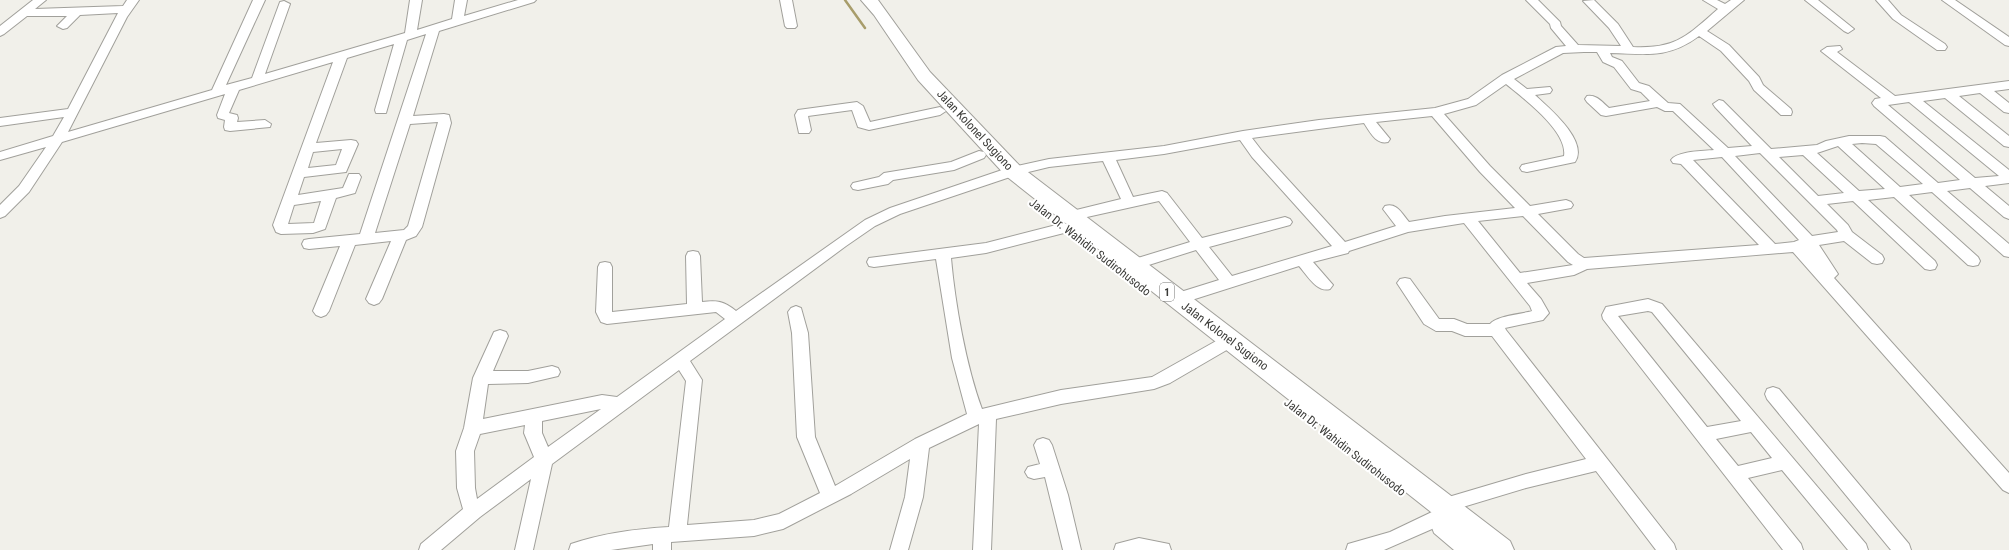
<svg xmlns="http://www.w3.org/2000/svg" width="2009" height="550" viewBox="0 0 2009 550" font-family="'Roboto Condensed',sans-serif">
<rect width="100%" height="100%" fill="#f1f0ea"/>
<g fill="none" stroke-linecap="round" stroke-linejoin="round">
<!-- stream -->
<path stroke="#a89d6b" stroke-width="2.5" d="M 845,0 L 865,28"/>
<!-- minor casing -->
<g stroke="#a1a09b" stroke-width="2">
<path id="minor" d="M 33,0 L 46,0 L 35,9 L 123,6 L 127,0 L 139,0 L 127,17 L 68,132 L 212,90 L 253,0 L 265,0 L 226,85 L 252,78 L 280,2 L 284,1 L 290,4 L 265,74 L 405,33 L 410,0 L 422,0 L 417,30 L 452,19 L 455,0 L 467,0 L 464,16 L 518,0 L 536,0 L 534,2 L 439,31 L 413,116 L 444,114 L 449,115 L 451,123 L 422,227 L 416,236 L 406,240 L 382,299 L 379,303 L 374,305 L 369,303 L 366,299 L 391,241 L 355,245 L 329,311 L 326,315 L 321,317 L 316,315 L 313,311 L 340,246 L 309,249 L 304,248 L 302,244 L 304,240 L 309,239 L 360,234 L 426,34 L 407,40 L 386,113 L 376,113 L 375,110 L 394,44 L 347,58 L 316,143 L 351,140 L 356,141 L 358,144 L 346,172 L 304,177 L 298,195 L 343,188 L 349,174 L 359,174 L 361,177 L 355,193 L 336,198 L 325,229 L 313,233 L 281,234 L 276,232 L 273,225 L 333,62 L 239,90 L 229,113 L 237,115 L 238,118 L 237,122 L 265,120 L 271,124 L 270,127 L 230,131 L 225,130 L 224,127 L 225,120 L 218,118 L 217,115 L 225,94 L 62,142 L 29,192 L 5,216 L 0,218 L 0,205 L 19,186 L 46,147 L 0,160 L 0,152 L 53,136 L 64,117 L 0,126 L 0,118 L 68,109 L 118,13 L 80,15 L 67,28 L 63,29 L 57,26 L 67,16 L 27,16 L 4,34 L 0,36 L 0,26 ZM 438,122 L 408,226 L 404,230 L 375,233 L 410,124 ZM 342,149 L 336,165 L 308,168 L 313,152 ZM 321,201 L 314,223 L 288,224 L 294,205 Z
M 780,0 L 792,0 L 797,26 L 795,28 L 787,28 L 785,26 Z
M 1526,0 L 1538,0 L 1560,22 L 1561,26 L 1578,45 L 1621,46 L 1609,28 L 1583,1 L 1594,0 L 1618,24 L 1633,47 C 1676,49 1687,36 1718,9 L 1703,0 L 1717,0 L 1725,4 L 1731,0 L 1744,0 L 1707,31 L 1729,45 L 1759,77 L 1763,85 L 1791,109 L 1792,112 L 1791,115 L 1781,115 L 1754,90 L 1749,81 L 1721,51 L 1699,36 C 1668,59 1646,54 1610,53 L 1612,57 L 1622,61 L 1639,83 L 1649,86 L 1668,103 L 1680,104 L 1728,148 L 1752,146 L 1715,107 L 1713,104 L 1719,100 L 1723,101 L 1771,149 L 1817,145 L 1826,141 L 1849,136 L 1880,136 L 1885,137 L 1938,183 L 1960,180 L 1874,106 L 1872,103 L 1875,99 L 1881,98 L 1821,51 L 1827,47 L 1840,46 L 1842,49 L 1837,52 L 1895,96 L 2009,81 L 2009,89 L 1994,91 L 2009,103 L 2009,113 L 2004,112 L 1980,93 L 1959,96 L 2009,136 L 2009,147 L 2004,146 L 1945,98 L 1923,101 L 2009,170 L 2009,183 L 1985,186 L 2009,206 L 2009,219 L 2004,217 L 1970,188 L 1947,191 L 2009,244 L 2009,257 L 2004,256 L 1932,192 L 1909,195 L 1978,257 L 1980,261 L 1978,265 L 1973,266 L 1968,265 L 1894,197 L 1868,200 L 1935,261 L 1937,265 L 1935,269 L 1930,270 L 1925,269 L 1853,201 L 1827,204 L 1848,225 L 1852,232 L 1882,255 L 1884,259 L 1882,263 L 1877,264 L 1872,263 L 1844,241 L 1819,245 L 1838,274 L 1834,278 L 2009,473 L 2009,493 L 2003,490 L 1793,252 L 1587,269 L 1574,275 L 1527,283 L 1541,299 L 1549,313 L 1543,320 L 1505,328 L 1506,330 L 1674,544 L 1676,550 L 1656,550 L 1596,471 L 1526,488 L 1443,513 L 1445,518 L 1442,524 L 1432,529 L 1384,550 L 1346,550 L 1348,544 L 1390,532 L 1434,511 L 1432,506 L 1435,501 L 1526,474 L 1586,459 L 1492,336 L 1465,336 L 1452,331 L 1436,331 L 1424,324 L 1397,283 L 1400,279 L 1405,278 L 1410,279 L 1439,319 L 1454,319 L 1467,324 L 1490,324 C 1496,316 1522,314 1532,311 L 1530,306 L 1464,223 L 1408,232 L 1349,251 L 1348,253 L 1313,262 L 1333,285 L 1330,289 C 1317,293 1307,275 1299,266 L 1176,305 L 1171,303 L 1168,299 L 1171,295 L 1219,280 L 1196,250 L 1133,270 L 1128,269 L 1126,265 L 1128,261 L 1190,242 L 1159,201 L 1069,221 L 1064,219 L 1062,216 L 1064,213 L 1121,199 L 1103,161 L 1049,167 L 1016,175 L 900,214 L 875,226 L 846,246 L 690,361 L 702,380 L 687,525 L 754,520 L 779,514 L 820,493 L 797,437 L 792,333 L 788,312 L 791,308 L 796,306 L 801,308 L 808,333 L 815,437 L 835,486 L 915,439 L 967,414 L 952,358 L 936,259 L 874,267 L 869,266 L 867,262 L 869,258 L 986,243 L 1064,223 L 1069,225 L 1071,228 L 1069,231 L 1064,233 L 986,253 L 951,258 C 955,303 966,366 982,409 L 1061,390 L 1152,377 L 1225,336 L 1231,334 L 1237,336 L 1239,340 L 1237,344 L 1170,383 L 1154,389 L 1061,404 L 996,419 L 991,550 L 973,550 L 979,424 L 929,448 L 923,497 L 908,550 L 890,550 L 905,497 L 910,459 L 851,494 L 783,529 L 754,536 L 671,542 L 671,550 L 653,550 L 653,544 L 611,550 L 569,550 L 571,544 C 603,533 636,529 669,527 L 686,381 L 679,370 L 552,464 L 533,550 L 515,550 L 531,479 L 480,517 L 441,550 L 419,550 L 421,544 L 463,509 L 457,488 L 456,451 L 464,428 L 473,378 L 494,332 L 500,330 L 506,332 L 508,336 L 493,371 L 528,371 L 552,366 L 558,368 L 560,372 L 558,376 L 528,383 L 488,384 L 483,419 L 602,395 L 617,397 L 725,319 L 716,312 L 607,324 L 601,322 L 596,312 L 598,267 L 600,263 L 605,262 L 610,263 L 612,267 L 612,312 L 687,304 L 686,256 L 688,252 L 693,251 L 698,252 L 700,256 L 702,302 C 717,300 724,301 736,311 L 865,220 L 890,208 L 1008,168 L 1049,159 L 1164,146 L 1243,131 L 1319,120 L 1435,108 L 1468,99 L 1502,75 L 1556,47 L 1566,46 L 1551,28 L 1550,24 ZM 1584,52 L 1597,52 L 1603,62 L 1614,67 L 1631,89 L 1641,92 L 1650,101 L 1609,108 C 1602,102 1596,94 1587,96 L 1585,99 L 1587,102 L 1601,115 L 1606,116 L 1657,107 L 1665,111 L 1673,111 L 1714,150 C 1703,151 1677,151 1671,160 L 1673,163 L 1681,164 L 1759,245 L 1584,258 L 1578,254 L 1538,214 L 1571,208 L 1573,205 L 1571,202 L 1566,200 L 1530,206 L 1490,166 L 1444,114 L 1476,105 L 1506,84 C 1523,98 1568,131 1564,156 L 1522,165 L 1520,168 L 1522,171 L 1527,172 L 1575,162 C 1589,141 1549,108 1535,95 L 1550,93 L 1552,90 L 1550,87 L 1527,89 L 1514,79 L 1563,53 ZM 1909,102 L 1999,176 L 1975,178 L 1888,105 ZM 1432,116 L 1480,172 L 1515,208 L 1445,216 L 1409,222 C 1402,214 1397,202 1385,206 L 1383,209 L 1396,226 L 1345,242 L 1262,151 L 1252,138 L 1364,123 C 1370,132 1376,145 1388,142 L 1390,139 L 1376,122 ZM 1240,140 L 1252,157 L 1332,246 L 1232,276 L 1209,247 L 1290,225 L 1292,222 L 1290,219 L 1285,217 L 1202,238 L 1167,193 L 1162,191 L 1133,197 L 1116,160 L 1164,154 ZM 1862,143 L 1876,144 L 1923,184 L 1900,187 L 1852,144 ZM 1838,146 L 1885,189 L 1859,191 L 1817,153 ZM 1760,153 L 1837,230 L 1838,232 L 1812,236 L 1735,156 ZM 1803,155 L 1844,193 L 1818,196 L 1779,157 ZM 1722,157 L 1799,240 L 1794,242 L 1775,244 L 1693,160 ZM 1523,216 L 1568,262 L 1573,265 L 1520,273 L 1478,221 ZM 601,409 L 548,447 L 542,433 L 542,421 ZM 525,425 L 524,433 L 534,457 L 477,499 L 475,488 L 474,451 L 480,434 Z
M 1805,0 L 1818,0 L 1854,29 L 1848,33 L 1844,31 Z
M 1876,0 L 1888,0 L 1901,15 L 1945,44 L 1947,47 L 1945,50 L 1937,50 L 1893,19 Z
M 1942,0 L 1955,0 L 2009,37 L 2009,46 L 2005,45 Z
M 857,102 L 863,106 L 870,122 L 940,107 L 946,111 L 940,115 L 869,130 L 858,127 L 852,110 L 808,116 L 811,130 L 809,133 L 799,133 L 795,115 L 798,110 Z
M 979,151 L 984,152 L 986,155 L 984,158 L 954,170 L 893,180 L 888,184 L 858,190 L 853,189 L 851,186 L 853,183 L 879,177 L 884,173 L 951,162 Z
M 1648,299 L 1662,304 L 1866,544 L 1868,550 L 1848,550 L 1782,470 L 1748,478 L 1801,544 L 1803,550 L 1783,550 L 1603,319 L 1602,315 L 1606,307 ZM 1648,311 L 1652,312 L 1741,421 L 1707,427 L 1618,316 ZM 1751,432 L 1772,458 L 1738,466 L 1716,439 Z
M 1773,387 L 1779,389 L 1909,544 L 1911,550 L 1891,550 L 1767,399 L 1765,394 L 1767,389 Z
M 1043,438 L 1049,440 L 1052,445 L 1068,495 L 1081,550 L 1063,550 L 1045,477 L 1034,479 L 1028,477 L 1025,472 L 1028,467 L 1040,464 L 1034,445 L 1037,440 Z
M 1139,538 L 1169,544 L 1171,550 L 1114,550 L 1116,544 Z"/>
</g>
<!-- highway casing -->
<g stroke="#a1a09b" stroke-width="2">
<path id="highway" d="M 861,0 L 878,0 L 930,72 L 1020,166 L 1510,541 L 1514,550 L 1454,550 L 1434,533 L 1431,525 L 1436,516 L 1006,176 L 918,80 L 874,15 Z"/>
</g>
<!-- minor -->
<use href="#minor" fill="#fff" fill-rule="evenodd"/>
<!-- highway -->
<use href="#highway" fill="#fff" fill-rule="evenodd"/>
</g>
<g text-anchor="middle" dominant-baseline="central" stroke-width="4" stroke-linejoin="round" paint-order="stroke">
<!-- shield labels -->
<rect fill="#fff" stroke="#757573" stroke-width="1" x="1160" y="283" width="14" height="18" rx="3"/>
<g font-size="11" font-weight="bold" fill="#3a3a37">
<text x="1167" y="292">1</text>
</g>
<!-- street labels -->
<g font-size="12" fill="#3a3a37" stroke="#fff">
<text transform="translate(975 130) rotate(47)">Jalan Kolonel Sugiono</text>
<text transform="translate(1090 247) rotate(38)">Jalan Dr. Wahidin Sudirohusodo</text>
<text transform="translate(1225 336) rotate(37)">Jalan Kolonel Sugiono</text>
<text transform="translate(1345 447) rotate(38)">Jalan Dr. Wahidin Sudirohusodo</text>
</g>
</g>
</svg>
